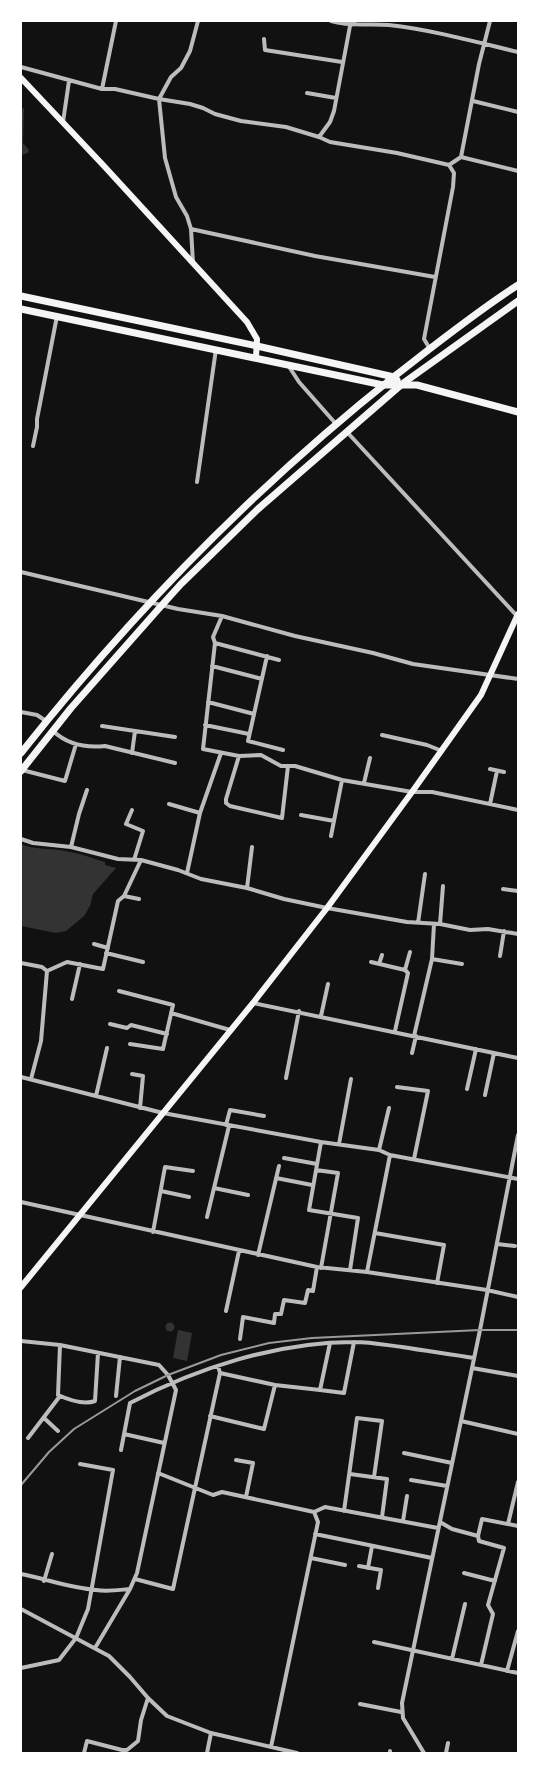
<svg xmlns="http://www.w3.org/2000/svg" width="539" height="1774" viewBox="0 0 539 1774" font-family="'Noto Sans',sans-serif">
<rect width="100%" height="100%" fill="#111"/>
<!-- water -->
<path fill="#333" d="M 21,107 L 24,109 L 23,143 L 29,150 L 28,153 L 21,155 Z
M 21,844 C 35,850 50,848 65,851 C 79,853 92,858 105,862 L 105,865 L 116,868 L 93,894 L 90,906 L 84,916 L 66,931 L 56,933 L 21,926 Z
M165.5 1327a4.5 4.5 0 1 1 9 0a4.5 4.5 0 1 1-9 0Z
M 178,1330 L 192,1333 L 187,1361 L 173,1358 Z"/>
<g fill="none" stroke-linecap="round" stroke-linejoin="round">
<!-- minor -->
<path stroke="#bcbcbc" stroke-width="4" d="M 331,21 C 352,27 368,23 389,25 C 433,30 476,42 518,52
M 264,39 L 265,50 L 342,62
M 21,67 L 102,89 L 115,89 L 159,99 L 190,104 L 203,108 L 215,114 L 241,121 L 286,127 L 319,137 L 330,142 L 397,153 L 449,165 L 454,173 L 453,187 L 424,339 L 430,349
M 102,89 L 116,21
M 307,93 L 336,98
M 473,101 L 518,112
M 63,122 L 69,81
M 319,137 L 330,122 L 334,111 L 350,26 L 355,21
M 461,157 L 518,171
M 449,165 L 461,157 L 479,64 L 490,21
M 191,229 L 315,256 L 435,277
M 193,263 L 191,229 L 187,216 L 176,197 L 165,158 L 159,99 L 171,77 L 181,68 L 190,51 L 198,21
M 288,365 L 299,382 L 336,424
M 347,432 L 517,616
M 33,446 L 37,427 L 37,419 L 57,316
M 197,482 L 216,349
M 21,572 L 178,609 L 222,616 L 295,636 L 373,653 L 413,664 L 518,679
M 222,616 L 213,637 L 215,643 L 203,749 L 239,756 L 261,755 L 281,766 L 295,766 L 342,780 L 412,792 L 432,792 L 518,810
M 215,643 L 279,660
M 267,656 L 248,741 L 283,750
M 212,666 L 262,679
M 208,702 L 254,714
M 21,712 L 37,715 L 46,721
M 205,725 L 249,734
M 102,726 L 175,737
M 53,731 C 67,744 86,748 105,746 L 175,763
M 382,735 L 427,745 L 442,751
M 132,753 L 135,731
M 239,756 L 226,799 L 226,803 L 230,806 L 282,818 L 288,766
M 490,769 L 504,772
M 22,770 L 65,781 L 76,744
M 364,783 L 370,758
M 169,804 L 200,813
M 490,804 L 497,771
M 132,810 L 126,824 L 143,831 L 134,860
M 301,815 L 334,821
M 331,836 L 342,780
M 21,839 L 33,843 L 71,847 L 118,859 L 141,860 L 178,870 L 201,879 L 247,888 L 284,899 L 327,908 L 407,922 L 440,924 L 470,930 L 488,929 L 518,934
M 71,847 L 79,814 L 87,790
M 187,873 L 200,813 L 221,753
M 247,888 L 252,847
M 503,889 L 518,891
M 124,896 L 139,899
M 418,923 L 425,874
M 440,924 L 443,886
M 94,944 L 108,948
M 106,953 L 143,962
M 500,956 L 504,931
M 432,959 L 462,964
M 371,962 L 405,970 L 408,973 L 395,1031
M 21,963 L 42,967 L 47,971 L 67,962 L 103,969 L 118,901 L 124,896 L 141,860
M 379,964 L 382,955
M 405,970 L 410,952
M 119,991 L 173,1005 L 163,1049 L 130,1044
M 72,999 L 80,964
M 253,1003 L 518,1058
M 171,1013 L 230,1030
M 321,1016 L 328,984
M 110,1024 L 127,1028 L 131,1025 L 167,1034
M 414,1036 L 432,959 L 434,924
M 412,1053 L 416,1036
M 132,1074 L 143,1076 L 140,1108
M 21,1077 L 163,1113 L 321,1142 L 379,1150 L 390,1155 L 518,1179
M 286,1078 L 299,1011
M 31,1079 L 41,1041 L 47,971
M 397,1087 L 428,1091 L 414,1159
M 467,1089 L 476,1049
M 485,1095 L 494,1053
M 96,1096 L 107,1048
M 226,1125 L 230,1110 L 264,1116
M 321,1142 L 309,1210 L 358,1218 L 350,1270
M 339,1144 L 351,1079
M 379,1150 L 389,1108
M 284,1158 L 317,1164
M 316,1170 L 338,1173 L 321,1268
M 276,1178 L 312,1185
M 214,1188 L 248,1195
M 161,1191 L 189,1197
M 21,1202 L 317,1267 L 367,1272 L 487,1290 L 518,1297
M 207,1217 L 229,1126
M 153,1232 L 165,1167 L 193,1171
M 375,1233 L 444,1245 L 437,1283
M 497,1244 L 515,1246
M 258,1255 L 279,1166
M 367,1272 L 390,1155
M 226,1311 L 239,1251
M 240,1339 L 243,1317 L 274,1323 L 275,1314 L 281,1314 L 284,1300 L 305,1303 L 308,1290 L 313,1291 L 317,1267
M 21,1341 L 60,1345 L 159,1365 L 168,1375 L 176,1390 L 137,1573 L 130,1589 L 95,1648
M 60,1345 L 58,1395 C 69,1400 84,1405 95,1401 L 98,1353
M 218,1366 L 220,1373 L 275,1385 L 320,1390 L 330,1343
M 472,1368 L 518,1376
M 320,1390 L 344,1393 L 354,1342
M 116,1396 L 120,1357
M 210,1416 L 264,1429 L 275,1385
M 44,1418 L 58,1431
M 461,1421 L 518,1434
M 124,1434 L 164,1443
M 28,1438 L 60,1396
M 121,1450 L 130,1403 C 197,1368 277,1342 354,1342 C 370,1342 386,1345 402,1347 C 426,1351 450,1354 474,1358
M 404,1453 L 452,1463
M 236,1460 L 253,1463 L 246,1497
M 158,1473 L 213,1495 L 222,1492 L 314,1512 L 325,1507 L 438,1528
M 350,1474 L 387,1479 L 382,1517
M 411,1480 L 447,1486
M 344,1511 L 357,1418 L 382,1421 L 374,1477
M 403,1521 L 407,1496
M 440,1522 L 452,1529 L 478,1536 L 482,1519 L 518,1526
M 508,1524 L 518,1482
M 315,1534 L 432,1558
M 478,1536 L 479,1541 L 504,1548 L 488,1605 L 493,1614 L 481,1665
M 311,1558 L 345,1565
M 359,1566 L 381,1570 L 378,1588
M 368,1568 L 372,1546
M 464,1573 L 495,1581
M 21,1574 C 46,1579 71,1588 96,1590 C 107,1592 119,1590 130,1589
M 135,1579 L 173,1589 L 220,1373
M 44,1581 L 52,1554
M 21,1609 L 109,1656 L 130,1677 L 148,1698 L 167,1716 L 211,1733 L 297,1753
M 374,1642 L 518,1673
M 452,1659 L 465,1604
M 21,1668 L 59,1660 L 76,1638 L 88,1609 L 113,1470 L 80,1464
M 507,1671 L 518,1631
M 360,1704 L 401,1712
M 271,1747 L 318,1522 L 314,1512
M 390,1751 L 390,1753
M 84,1753 L 87,1741 L 122,1750 L 127,1750 L 138,1741 L 141,1720 L 148,1698
M 207,1753 L 211,1733
M 424,1753 L 403,1718 L 402,1703 L 480,1330 L 518,1135
M 446,1753 L 448,1743"/>
<!-- secondary -->
<path stroke="#f5f5f5" stroke-width="6" d="M 21,78 L 104,166 L 247,322 L 257,339 L 256,357
M 21,1287 L 253,1003 L 327,908 L 412,792 L 481,695 L 518,614"/>
<!-- primary -->
<path stroke="#f5f5f5" stroke-width="7" d="M 21,296 L 257,346 L 394,377 L 397,380
M 21,309 L 383,385 L 417,385 L 518,412"/>
<!-- trunk -->
<path stroke="#f5f5f5" stroke-width="7" d="M 21,753 C 132,613 256,486 396,375 C 436,344 476,312 518,285
M 21,771 L 71,708 L 162,605 L 181,584 L 258,509 L 402,384 L 518,301"/>
<!-- rail -->
<path stroke="#9a9a9a" stroke-width="2" d="M 21,1485 L 49,1452 L 74,1429 L 135,1391 L 168,1375 L 221,1355 L 269,1343 L 312,1338 L 480,1330 L 518,1330"/>
</g>
<!-- border -->
<rect width="539" height="1774" fill="none" stroke="#ffffff" stroke-width="44"/>
</svg>
